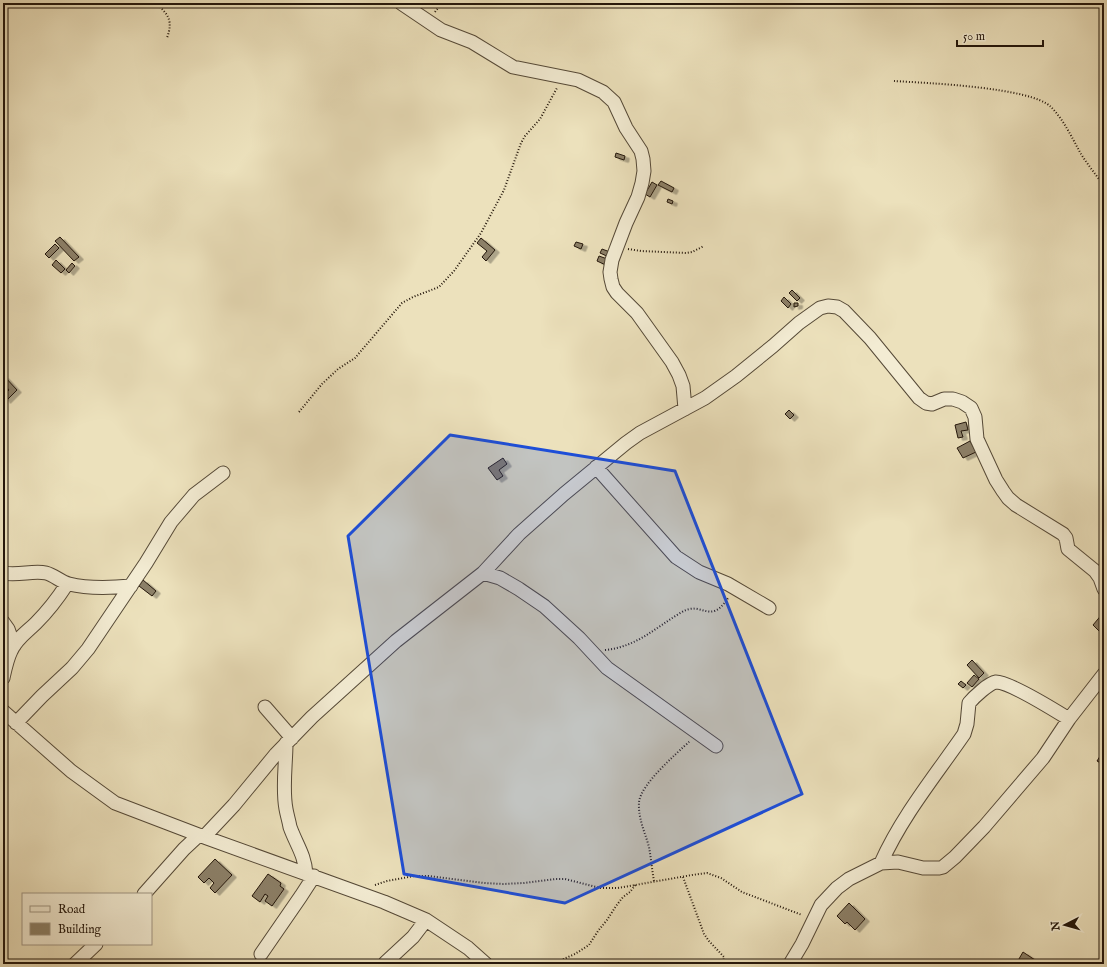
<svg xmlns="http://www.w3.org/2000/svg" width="1107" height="967" viewBox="0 0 1107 967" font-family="'IM FELL English',serif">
<defs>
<filter id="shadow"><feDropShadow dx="4.5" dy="2.5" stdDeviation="0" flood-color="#0004"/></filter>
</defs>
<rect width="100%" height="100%" fill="#ece1bc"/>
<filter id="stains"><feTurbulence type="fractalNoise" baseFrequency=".005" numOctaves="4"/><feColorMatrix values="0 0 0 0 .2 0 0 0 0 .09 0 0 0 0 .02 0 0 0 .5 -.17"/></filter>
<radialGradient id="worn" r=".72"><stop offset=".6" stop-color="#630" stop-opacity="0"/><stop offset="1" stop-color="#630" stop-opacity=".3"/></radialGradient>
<!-- building -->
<path fill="#8c8067" stroke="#23160b" filter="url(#shadow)" d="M 616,153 L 625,156 L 624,160 L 615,157 Z
M 661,181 L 674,188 L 672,192 L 658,185 Z
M 652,182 L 657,185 L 650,197 L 645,194 Z
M 668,199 L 673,201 L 672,204 L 667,202 Z
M 60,237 L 79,257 L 74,261 L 55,241 Z
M 481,238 L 495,250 L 486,261 L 482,257 L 487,251 L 477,243 Z
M 576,242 L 583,244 L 581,249 L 574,246 Z
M 55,244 L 59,248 L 49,258 L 45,254 Z
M 602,249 L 610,252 L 609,257 L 600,253 Z
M 599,256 L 610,260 L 608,266 L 597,261 Z
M 56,260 L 65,269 L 61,273 L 52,265 Z
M 72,263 L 75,266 L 69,273 L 66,270 Z
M 792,290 L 800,298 L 797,301 L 789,293 Z
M 784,297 L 791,304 L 788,308 L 781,301 Z
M 794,303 L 798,303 L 798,306 L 794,307 Z
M 4,376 L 17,390 L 6,401 L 3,396 L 9,390 L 3,383 Z
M 789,410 L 794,415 L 790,419 L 785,414 Z
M 966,422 L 968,430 L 961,431 L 963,437 L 958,438 L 955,425 Z
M 970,441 L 976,452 L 963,458 L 957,448 Z
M 503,458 L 507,464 L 499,470 L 503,476 L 497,480 L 488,468 Z
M 143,580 L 156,591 L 152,596 L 139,586 Z
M 1103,613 L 1104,627 L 1103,626 L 1099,631 L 1093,625 Z
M 972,660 L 984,673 L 979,678 L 967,665 Z
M 974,675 L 979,679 L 972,687 L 967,683 Z
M 961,681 L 966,685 L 963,688 L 958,684 Z
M 1104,750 L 1104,765 L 1097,761 Z
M 215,859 L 232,875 L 215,893 L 210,888 L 214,883 L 209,878 L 204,883 L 198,877 Z
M 268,874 L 281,883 L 280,886 L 284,889 L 272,906 L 265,901 L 268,896 L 265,894 L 260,902 L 252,896 Z
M 849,903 L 865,919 L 855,930 L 847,922 L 845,924 L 837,916 Z
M 1023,952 L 1041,964 L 1025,964 L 1023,963 L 1023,964 L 1016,964 Z"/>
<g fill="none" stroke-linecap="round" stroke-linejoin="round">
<!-- minor casing -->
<g stroke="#554937" stroke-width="15">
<path id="minor" d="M 401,3 L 441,30 L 472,42 L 513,67 L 578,80 L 603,92 L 614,102 L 626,128 L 641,151 L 643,159 L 644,171 L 642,183 L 638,197 L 626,223 L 612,260 L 610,272 L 611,279 L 613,287 L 617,293 L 637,313 L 672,362 L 679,375 L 683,386 L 685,409
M 596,467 L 676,557 L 699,572 L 728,584 L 769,608
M 3,573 C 19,576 33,570 46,573 C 54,575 61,582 69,584 C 89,589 110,588 131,586
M 483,573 L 500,578 L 519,589 L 544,606 L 579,638 L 607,668 L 716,746
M 3,622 L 8,629 L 14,646
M 3,678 C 5,669 7,659 11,651 C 16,639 27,632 36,623 C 48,611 58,598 67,584
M 265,707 L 292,738
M 3,711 L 71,771 L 115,803 L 204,837 L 384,902 L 426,920 L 468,948 L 486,964
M 16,723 L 42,696 L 72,668 L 88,649 L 146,563 L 171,522 L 194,495 L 223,473
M 286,743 C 286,764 282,788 286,809 C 287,815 289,821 290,827 C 296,844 305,855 306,874
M 204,837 L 234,805 L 276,754 L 312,717 L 396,641 L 483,573 L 519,534 L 564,494 L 626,443 L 640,433 L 705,398 L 736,376 L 773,346 L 799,323 L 820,308 L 828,306 L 837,307 L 844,311 L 870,338 L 919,398 L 926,403 L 932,404 L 944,399 L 953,399 L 962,402 L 971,408 L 975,417 L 977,439 L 996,480 L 1003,491 L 1008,498 L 1016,505 L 1063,534 L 1066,538 L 1068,549 L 1095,571 L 1100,578 L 1104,589
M 881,863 C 902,816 935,776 964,734 L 967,724 L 969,703 C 974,697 989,683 996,682 C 1010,682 1056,711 1069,719
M 144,894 L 184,849 L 199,835
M 261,954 L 301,896 L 314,876
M 385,963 L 413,937 L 426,920
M 75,964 L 96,944
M 790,964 L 802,944 L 821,905 L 837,888 L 849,879 L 881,863 L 898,862 L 923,868 L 939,868 L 943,867 L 955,857 L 984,827 L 1043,758 L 1069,719 L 1104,674"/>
</g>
<!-- path -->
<path stroke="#23160b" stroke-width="2" stroke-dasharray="1 2" stroke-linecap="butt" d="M 155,3 C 169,14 173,21 167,38
M 435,12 L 442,3
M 894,81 C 925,83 1031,87 1051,107 C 1064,120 1072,138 1081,154 C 1088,165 1096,175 1104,186
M 628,249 L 641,251 L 686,253 L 692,252 L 704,246
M 299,412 L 322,384 L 338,369 L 355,358 L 402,303 L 413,297 L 439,287 L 454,271 L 481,233 L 504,190 L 521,143 L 525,136 L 540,119 L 557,88
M 605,650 C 637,647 656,627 682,612 C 702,600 710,626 728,598
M 683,877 L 704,934 L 709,941 L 724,957 L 723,964
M 654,881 C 652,870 651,858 649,847 C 645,832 638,819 639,802 C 641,784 676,754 690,741
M 375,885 L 387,881 L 414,876 L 428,876 L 484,883 L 503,884 L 524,883 L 556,879 L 565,879 L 600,888 L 618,888 L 692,875 L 707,873 L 721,878 L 742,892 L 802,915
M 552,964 L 575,954 L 589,945 L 598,931 L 607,920 L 616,906 L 623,897 L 630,892 L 636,884"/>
<!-- minor -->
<use href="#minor" stroke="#f3ecd3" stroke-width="13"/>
</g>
<!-- marked area -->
<path fill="#1d4ed8" fill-opacity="0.2" stroke="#1d4ed8" stroke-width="3" stroke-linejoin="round" d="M 450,435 L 675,471 L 802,794 L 565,903 L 404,874 L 348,536 Z"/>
<!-- margin -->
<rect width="1107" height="967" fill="none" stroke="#ece1bc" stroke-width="16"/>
<rect x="4" y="4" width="1099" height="959" fill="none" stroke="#23160b" stroke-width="2"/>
<rect x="8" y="8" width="1091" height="951" fill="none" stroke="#23160b"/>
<!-- legend -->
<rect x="22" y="893" width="130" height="52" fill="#f3ecd3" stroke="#a09683"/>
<rect x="30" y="906" width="20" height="6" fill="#f3ecd3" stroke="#a09683"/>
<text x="58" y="913" font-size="12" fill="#23160b">Road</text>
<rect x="30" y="923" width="20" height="12" fill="#8c8067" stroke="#a09683"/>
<text x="58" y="933" font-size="12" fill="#23160b">Building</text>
<!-- north arrow -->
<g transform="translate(1065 925) rotate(264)" stroke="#f3ecd3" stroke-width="3" paint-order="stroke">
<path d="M0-3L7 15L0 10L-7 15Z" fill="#23160b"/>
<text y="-6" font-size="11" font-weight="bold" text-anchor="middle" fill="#23160b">N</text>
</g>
<!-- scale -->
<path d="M957 40v6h86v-6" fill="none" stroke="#23160b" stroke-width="2"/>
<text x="963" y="40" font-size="12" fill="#23160b" stroke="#f3ecd3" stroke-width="3" paint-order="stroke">50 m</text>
<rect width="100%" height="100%" filter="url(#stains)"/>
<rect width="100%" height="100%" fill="url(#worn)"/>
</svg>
